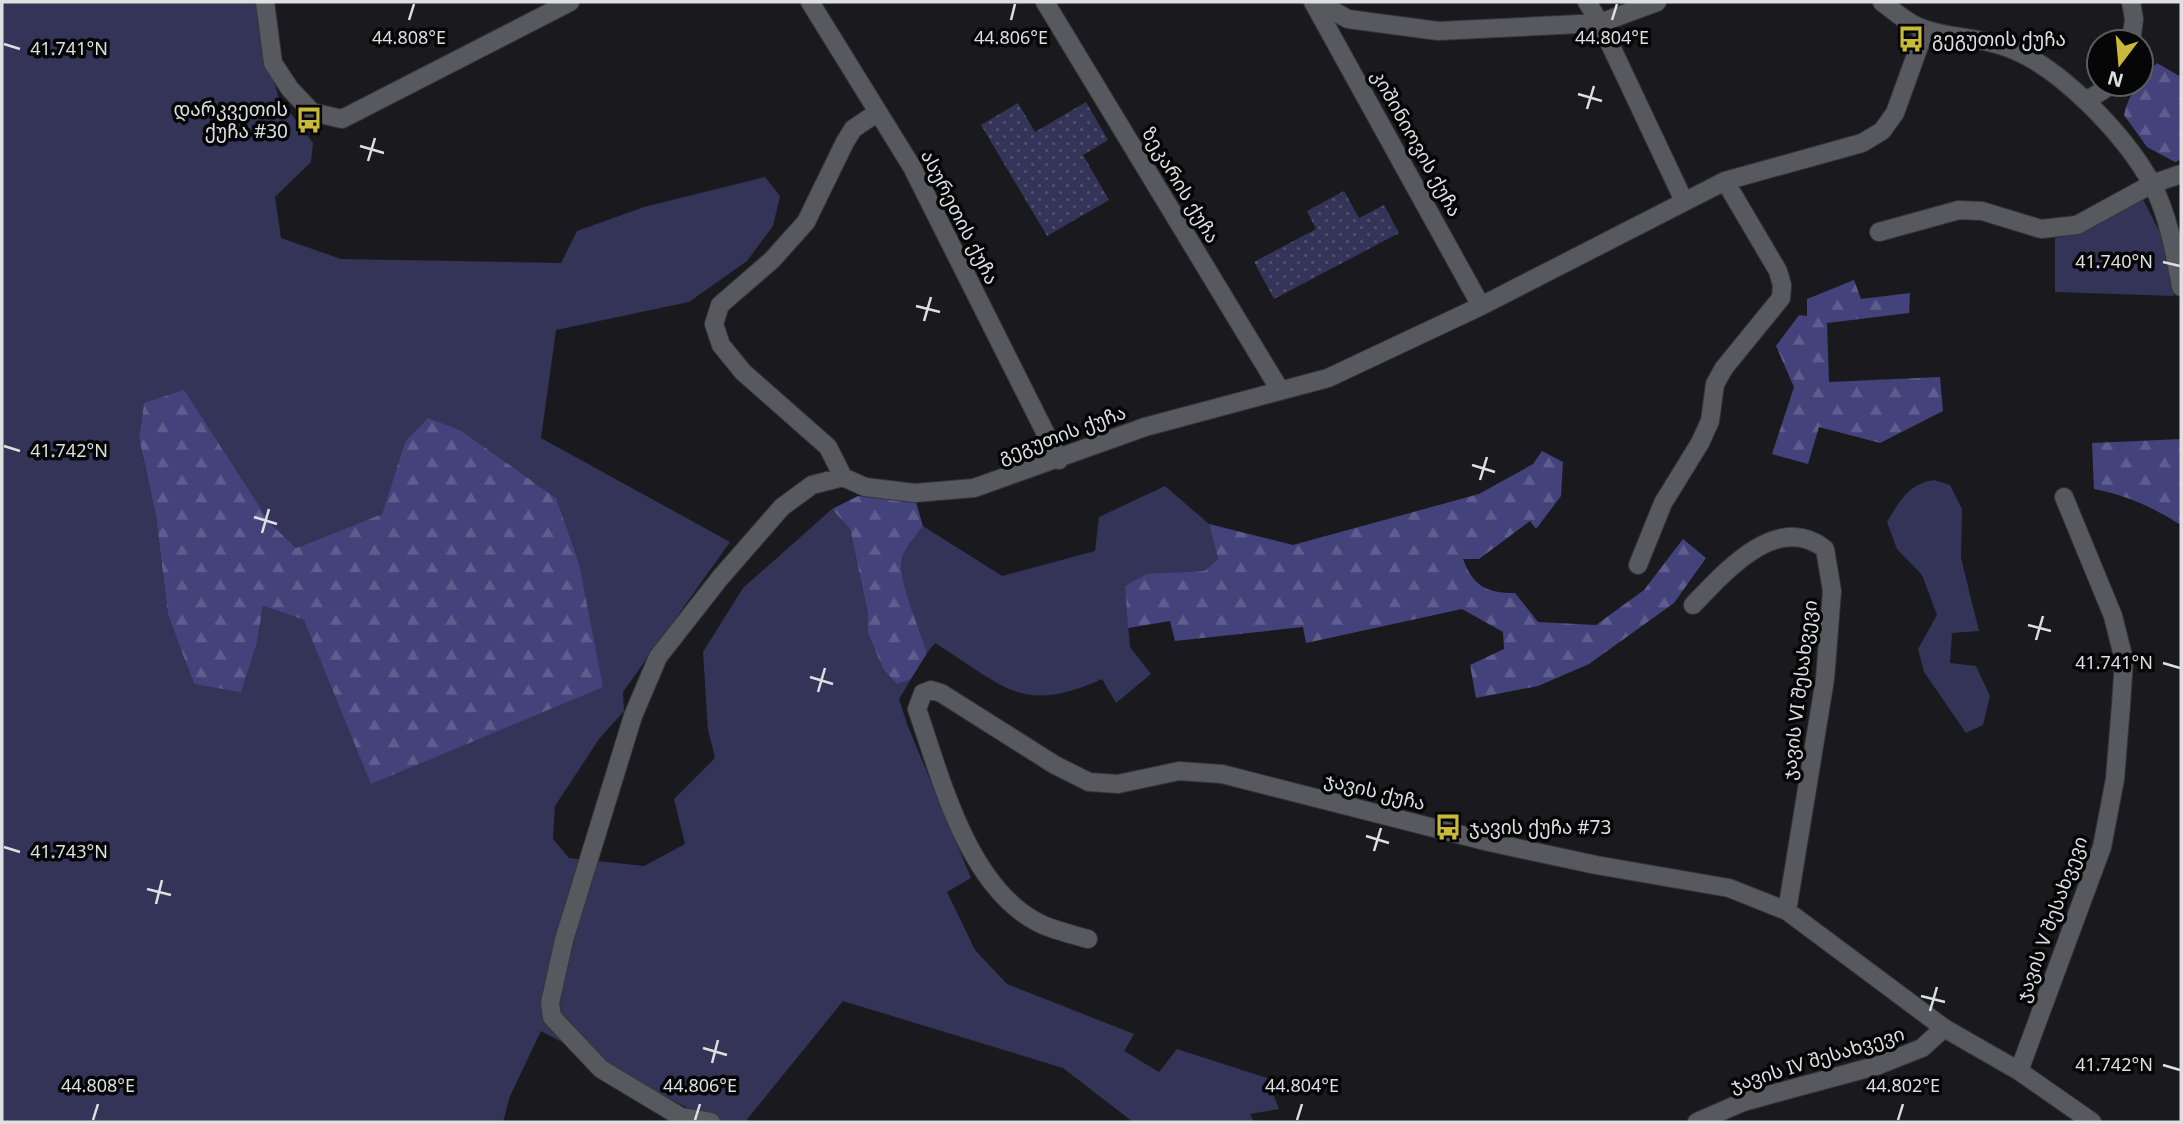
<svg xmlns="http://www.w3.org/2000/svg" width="2183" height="1124" viewBox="0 0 2183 1124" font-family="'Noto Sans','Noto Sans Georgian',sans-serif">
<defs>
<pattern id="forest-firs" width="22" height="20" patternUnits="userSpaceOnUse" patternTransform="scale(1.75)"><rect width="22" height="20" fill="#43427b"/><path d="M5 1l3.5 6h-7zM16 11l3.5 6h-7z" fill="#5e5d8d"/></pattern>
<pattern id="garden-dots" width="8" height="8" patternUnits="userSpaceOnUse" patternTransform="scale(1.75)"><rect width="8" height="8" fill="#333458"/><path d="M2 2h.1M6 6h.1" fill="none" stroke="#505170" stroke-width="1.8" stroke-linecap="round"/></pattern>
</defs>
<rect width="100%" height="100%" fill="#1a1a1e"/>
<!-- grass -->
<path fill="#333458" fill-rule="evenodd" d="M 2,2 L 255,2 L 278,96 L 313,143 L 311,162 L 275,197 L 281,238 L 341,259 L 561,263 L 577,231 L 644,207 L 765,177 L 780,196 L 773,226 L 747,261 L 689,302 L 556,330 L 541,438 L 730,542 L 623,692 L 624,711 L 599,739 L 555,806 L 553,839 L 569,858 L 644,866 L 685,844 L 674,799 L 715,758 L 708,730 L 703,652 L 743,588 L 832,509 L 850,529 L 868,614 L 868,633 L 883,669 L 897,683 L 911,679 L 899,699 L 907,724 L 971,878 L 947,892 L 975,950 L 1007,984 L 1134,1034 L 1124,1051 L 1159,1072 L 1177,1049 L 1267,1078 L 1279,1109 L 1250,1114 L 1254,1122 L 1133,1122 L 1063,1068 L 843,1001 L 745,1122 L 714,1122 L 541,1031 L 510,1096 L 503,1122 L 2,1122 ZM 144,403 L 230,464 L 270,523 L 296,548 L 382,514 L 405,442 L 462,431 L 556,498 L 324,663 L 304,620 L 263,606 L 257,642 L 194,684 L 168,615 L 156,516 L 139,439 Z
M 2143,199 L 2162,237 L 2174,296 L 2055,292 L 2055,238 L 2094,227 Z
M 1934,480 L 1950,485 L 1962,509 L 1961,558 L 1979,631 L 1952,633 L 1950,663 L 1976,666 L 1990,696 L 1983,725 L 1966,733 L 1924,672 L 1918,649 L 1937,615 L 1922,575 L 1897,549 L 1887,522 C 1900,501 1908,484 1934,480 Z
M 1165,486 L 1209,524 L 1218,559 L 1204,571 L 1176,573 L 1125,586 L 1130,647 L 1151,674 L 1116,703 L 1102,679 C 1021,716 1003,685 935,643 L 927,653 C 920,629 897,579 902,558 C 905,547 917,535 923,526 L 1002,576 L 1095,551 L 1099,517 Z"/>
<!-- forest -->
<path fill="url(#forest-firs)" d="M 2157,63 L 2181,77 L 2181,160 L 2175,162 L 2147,147 L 2124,115 C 2130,90 2141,81 2157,63 Z
M 1854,280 L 1861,299 L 1910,293 L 1909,313 L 1827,323 L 1829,382 L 1940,377 L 1943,411 L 1880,443 L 1819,427 L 1808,464 L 1772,454 L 1794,387 L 1776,346 L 1799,315 L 1807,316 L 1807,299 Z
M 184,390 L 270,523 L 296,548 L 382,514 L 405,442 L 428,418 L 462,431 L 556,498 L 579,564 L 603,687 L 371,784 L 304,620 L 263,606 L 257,642 L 241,692 L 194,684 L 168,615 L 156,516 L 139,438 L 144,403 Z
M 2181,439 L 2181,525 C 2154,508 2127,495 2094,489 L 2092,443 Z
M 1542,451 L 1563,462 L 1561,496 L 1536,529 L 1530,521 L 1479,559 L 1463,559 C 1473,586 1486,593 1515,593 L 1538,622 L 1596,625 L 1644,590 L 1683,539 L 1706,558 L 1674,603 L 1589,664 L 1538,686 L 1476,698 L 1470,665 L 1504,649 L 1503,632 L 1462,609 L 1306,643 L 1303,627 L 1175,641 L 1170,621 L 1128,628 L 1125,586 L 1147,574 L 1204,571 L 1218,559 L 1209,524 L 1293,545 L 1479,494 L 1533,464 Z
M 858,496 L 915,499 L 923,526 C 917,535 905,547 902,558 C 897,579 920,629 927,653 L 911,679 L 897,684 L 883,669 L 868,633 L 868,614 L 850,529 L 832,509 Z"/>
<!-- garden -->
<path fill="url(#garden-dots)" d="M 1086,102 L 1108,140 L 1083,155 L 1109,200 L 1047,236 L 981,125 L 1018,103 L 1035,132 Z
M 1344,191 L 1359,218 L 1384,205 L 1399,233 L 1274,299 L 1254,262 L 1316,229 L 1307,211 Z"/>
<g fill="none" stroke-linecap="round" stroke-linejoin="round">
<!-- street casing -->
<g stroke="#353638" stroke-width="20">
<path id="street" d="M 265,2 L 273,63 L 290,89 L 312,112 L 342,119 L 570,2
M 810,2 L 912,167 L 1059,460
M 1045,2 L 1280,390
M 1313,2 L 1481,306
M 1317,2 L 1348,19 L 1438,31 L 1600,23 L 1657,2
M 1587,2 L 1600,23 L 1684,201
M 2131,42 L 2134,19 L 2131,2
M 2086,101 L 2113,84
M 878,112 L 853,129 L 845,142 L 806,222 L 772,260 L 720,305 L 714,324 L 721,345 L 743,372 L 828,447 L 843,477 L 865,487 L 915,493 L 974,488 L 1145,427 L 1328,378 L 1481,306 L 1725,181 L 1862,143 L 1882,131 L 1895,113 L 1925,30
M 1879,232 L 1959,210 L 1982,211 L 2041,229 L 2077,225 L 2152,184 L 2181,174
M 1638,565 L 1663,503 L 1700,443 L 1710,421 L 1715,384 L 1724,368 L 1781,298 L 1782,285 L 1778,271 L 1725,181
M 1693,605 C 1725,572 1777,511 1825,549 L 1832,591 L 1825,679 L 1787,911
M 1088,939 C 1071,934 1052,930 1037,922 C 967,885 941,778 917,709 L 923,693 L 931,690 L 941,693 L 1055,765 L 1089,782 L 1118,784 L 1179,771 L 1222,774 L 1489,842 L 1596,865 L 1729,888 L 1787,911 L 1944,1028 L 2019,1071 L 2092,1122
M 2019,1071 L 2102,847 L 2115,779 L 2121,705 L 2124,660 L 2113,616 L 2064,497
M 711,1122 L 681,1117 L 601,1069 L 552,1017 L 550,1003 L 564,940 L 633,716 L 658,657 L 720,578 L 782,507 L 812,485 L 843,477
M 1697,1122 L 1743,1102 L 1879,1065 L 1922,1048 L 1944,1028"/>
</g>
<!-- secondary casing -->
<g stroke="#353638" stroke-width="20">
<path id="secondary" d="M 1882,2 C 1895,12 1911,26 1927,30 C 1953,38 1981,38 2006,47 C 2059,65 2125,135 2152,184 C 2168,214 2175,253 2181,287"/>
</g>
<!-- street -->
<use href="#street" stroke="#58595e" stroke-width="18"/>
<!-- secondary -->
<use href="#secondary" stroke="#58595e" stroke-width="18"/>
</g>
<!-- ticks -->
<path fill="none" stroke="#dedfe1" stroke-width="2.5" d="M 409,20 L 414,4M 1011,20 L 1015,4M 1612,20 L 1617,4M 4,44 L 20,49M 1578,94 L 1602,101M 1587,109 L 1594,86M 360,146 L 384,153M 368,161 L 375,138M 2163,262 L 2180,266M 916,306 L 940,312M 924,321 L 931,297M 4,446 L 20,451M 1472,465 L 1495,472M 1480,480 L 1487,457M 254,517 L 277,524M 262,533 L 269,509M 2028,625 L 2051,631M 2036,640 L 2043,616M 2163,663 L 2180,668M 810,677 L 833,684M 818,692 L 825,668M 1366,836 L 1389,843M 4,847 L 20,852M 1374,851 L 1381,828M 147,889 L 171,895M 156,904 L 162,880M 1921,996 L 1945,1002M 1930,1011 L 1937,987M 703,1048 L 727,1055M 712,1063 L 718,1040M 2163,1065 L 2180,1070M 93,1120 L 98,1104M 695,1120 L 700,1104M 1297,1120 L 1302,1104M 1898,1120 L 1903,1104"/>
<!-- icons -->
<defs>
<g id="bus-bare" transform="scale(2.1)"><path d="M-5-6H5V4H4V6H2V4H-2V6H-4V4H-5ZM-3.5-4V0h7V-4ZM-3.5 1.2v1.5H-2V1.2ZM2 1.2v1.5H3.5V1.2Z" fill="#caba39" stroke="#060607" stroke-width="2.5" paint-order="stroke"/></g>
</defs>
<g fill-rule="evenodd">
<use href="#bus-bare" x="1911" y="39"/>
<use href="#bus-bare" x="309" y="120"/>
<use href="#bus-bare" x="1448" y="827"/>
</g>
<g text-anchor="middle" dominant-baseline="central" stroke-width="7" stroke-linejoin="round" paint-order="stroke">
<!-- poi labels -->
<g font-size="19" fill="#dedfe1" stroke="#060607" text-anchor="start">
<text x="1932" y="39">გეგუთის ქუჩა</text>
<text x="288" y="109" text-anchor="end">დარკვეთის<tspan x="288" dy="22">ქუჩა #30</tspan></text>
<text x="1469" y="827">ჯავის ქუჩა #73</text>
</g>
<!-- street labels -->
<g font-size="19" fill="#dedfe1" stroke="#060607">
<text transform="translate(1417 143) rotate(61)">კიშინიოვის ქუჩა</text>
<text transform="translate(1181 185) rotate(59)">ზეკარის ქუჩა</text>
<text transform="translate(960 217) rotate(63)">ასურეთის ქუჩა</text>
<text transform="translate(1062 434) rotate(-20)">გეგუთის ქუჩა</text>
<text transform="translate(1799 690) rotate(-83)">ჯავის VI შესახვევი</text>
<text transform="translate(1375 791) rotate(14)">ჯავის ქუჩა</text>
<text transform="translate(2051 919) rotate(-70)">ჯავის V შესახვევი</text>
<text transform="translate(1817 1059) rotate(-17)">ჯავის IV შესახვევი</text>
</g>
</g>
<g font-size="18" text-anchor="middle" fill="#dedfe1" stroke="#060607" stroke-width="7" stroke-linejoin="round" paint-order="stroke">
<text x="409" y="44">44.808°E</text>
<text x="1011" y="44">44.806°E</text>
<text x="1612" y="44">44.804°E</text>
<text x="69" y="55">41.741°N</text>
<text x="2114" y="268">41.740°N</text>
<text x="69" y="457">41.742°N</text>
<text x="2114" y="669">41.741°N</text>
<text x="69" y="858">41.743°N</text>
<text x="2114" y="1071">41.742°N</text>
<text x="98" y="1092">44.808°E</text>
<text x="700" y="1092">44.806°E</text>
<text x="1302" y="1092">44.804°E</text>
<text x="1903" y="1092">44.802°E</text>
</g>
<!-- border -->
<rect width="2183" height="1124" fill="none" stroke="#dedfe1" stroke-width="7"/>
<!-- north arrow -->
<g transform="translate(2120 63) rotate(196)"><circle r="33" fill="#060607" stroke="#5c5d5e" stroke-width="2"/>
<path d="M0-5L12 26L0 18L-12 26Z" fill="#caba39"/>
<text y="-10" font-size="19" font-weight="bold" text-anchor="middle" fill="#dedfe1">N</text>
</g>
</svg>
